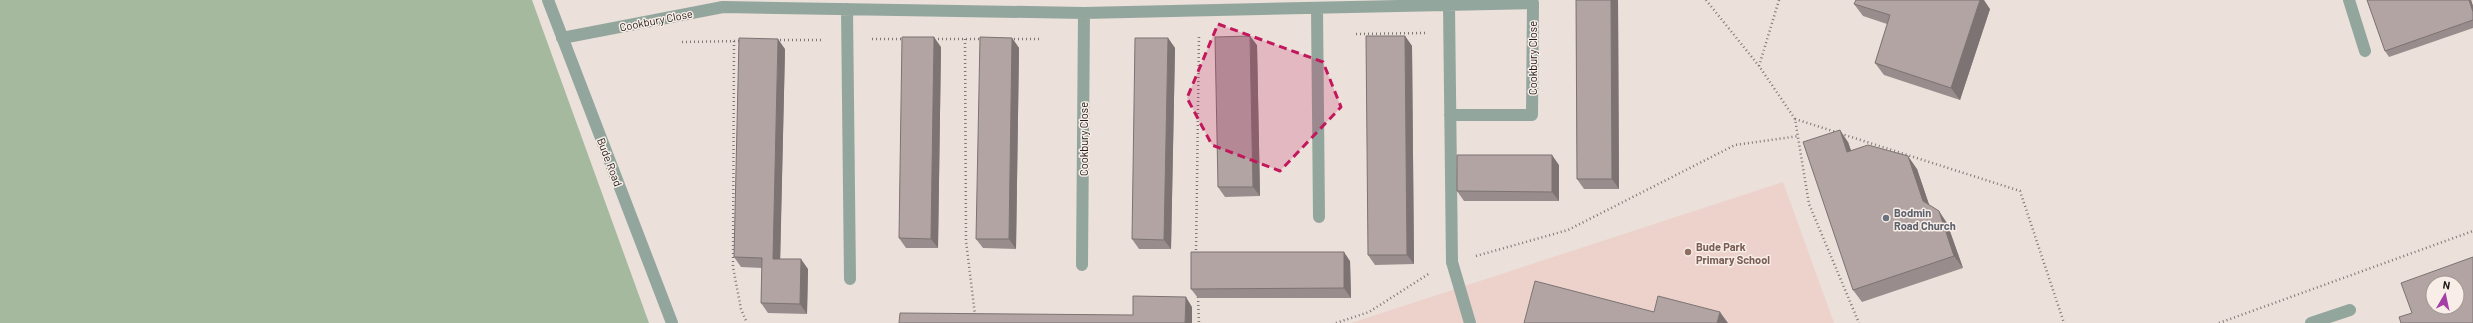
<svg xmlns="http://www.w3.org/2000/svg" width="2473" height="323" viewBox="0 0 2473 323" font-family="Barlow,sans-serif">
<rect width="100%" height="100%" fill="#ebe0da"/>
<!-- education -->
<path fill="#ecd2cb" d="M 1783,182 L 1834,323 L 1351,323 Z"/>
<!-- green -->
<path fill="#a5b99e" d="M 0,0 L 532,0 L 649,323 L 0,323 Z"/>
<g fill="none" stroke-linecap="round" stroke-linejoin="round">
<!-- path -->
<path stroke="#7e7773" stroke-width="2.5" stroke-dasharray="1 3" stroke-linecap="butt" d="M 1706,0 L 1759,66
M 1779,0 L 1759,66 L 1795,119 L 1809,204 L 1859,323
M 1356,34 L 1425,33
M 872,39 L 905,39
M 934,39 L 983,39
M 965,39 L 966,241 L 976,323
M 1010,39 L 1039,39
M 776,40 L 823,40
M 734,41 L 733,267 L 741,309 L 747,323
M 682,42 L 741,41
M 1795,119 L 2020,191 L 2064,323
M 1196,254 L 1199,36
M 1476,256 L 1568,230 L 1735,145 L 1799,136
M 1198,297 L 1199,323
M 1336,323 L 1369,312 L 1430,273
M 2219,323 L 2473,231"/>
<!-- service -->
<path stroke="#93a69d" stroke-width="12" d="M 2349,0 L 2365,51
M 1452,262 L 1470,323"/>
<!-- minor -->
<path stroke="#93a69d" stroke-width="12" d="M 548,0 L 672,323
M 1449,5 L 1452,262
M 1317,8 L 1319,217
M 847,9 L 850,279
M 562,38 L 723,7 L 1084,13 L 1533,3 L 1532,115 L 1450,115
M 1082,265 L 1084,13
M 2311,323 L 2350,310"/>
</g>
<!-- wall -->
<path fill="#988d8c" d="M 1576,0 L 1618,0 L 1619,189 L 1584,189 L 1577,179 Z
M 2367,0 L 2471,0 L 2473,6 L 2473,28 L 2389,57 L 2385,51 Z
M 1854,4 L 1990,9 L 1960,100 L 1884,75 L 1875,63 L 1887,24 L 1863,16 Z
M 1405,36 L 1412,46 L 1414,264 L 1375,265 L 1368,255 Z
M 1012,38 L 1019,48 L 1016,249 L 983,248 L 976,239 Z
M 1168,38 L 1175,48 L 1171,249 L 1139,249 L 1132,239 Z
M 1257,45 L 1260,196 L 1225,197 L 1218,187 Z
M 941,47 L 938,248 L 906,248 L 899,238 Z
M 785,49 L 780,259 L 808,269 L 807,314 L 768,313 L 761,303 L 762,268 L 741,267 L 734,257 Z
M 1848,142 L 1851,151 L 1917,169 L 1929,205 L 1947,223 L 1963,268 L 1862,302 L 1853,290 Z
M 1559,165 L 1559,201 L 1464,201 L 1457,191 Z
M 1350,261 L 1351,298 L 1198,298 L 1191,289 Z"/>
<!-- shaded-wall -->
<path fill="#7c7372" d="M 1611,0 L 1618,0 L 1619,189 L 1612,179 Z
M 1980,0 L 1984,0 L 1990,9 L 1960,100 L 1951,88 Z
M 2469,0 L 2471,0 L 2473,6 L 2473,12 Z
M 1250,36 L 1257,45 L 1260,196 L 1253,187 Z
M 1405,36 L 1412,46 L 1414,264 L 1407,255 Z
M 934,37 L 941,47 L 938,248 L 931,239 Z
M 1012,38 L 1019,48 L 1016,249 L 1009,239 Z
M 1168,38 L 1175,48 L 1171,249 L 1164,240 Z
M 778,39 L 785,49 L 780,269 L 773,259 Z
M 1840,130 L 1848,142 L 1856,164 L 1847,152 Z
M 1552,155 L 1559,165 L 1559,201 L 1552,192 Z
M 1908,156 L 1917,169 L 1932,213 L 1923,201 Z
M 1939,211 L 1947,223 L 1963,268 L 1954,256 Z
M 1344,252 L 1350,261 L 1351,298 L 1344,288 Z
M 801,259 L 808,269 L 807,314 L 800,304 Z
M 1186,297 L 1192,307 L 1192,323 L 1185,323 Z
M 1720,312 L 1728,323 L 1717,323 Z"/>
<!-- building -->
<path fill="#b1a4a3" stroke="#7c7372" fill-rule="evenodd" d="M 1576,0 L 1611,0 L 1612,179 L 1577,179 Z
M 1856,0 L 1980,0 L 1951,88 L 1875,63 L 1890,15 L 1854,4 Z
M 2367,0 L 2469,0 L 2473,12 L 2473,20 L 2385,51 Z
M 1250,36 L 1253,187 L 1218,187 L 1215,37 Z
M 1366,36 L 1405,36 L 1407,255 L 1368,255 Z
M 902,37 L 934,37 L 931,239 L 899,238 Z
M 980,37 L 1012,38 L 1009,239 L 976,239 Z
M 739,38 L 778,39 L 773,259 L 801,259 L 800,304 L 761,303 L 762,258 L 734,257 Z
M 1135,38 L 1168,38 L 1164,240 L 1132,239 Z
M 1840,130 L 1847,152 L 1868,145 L 1908,156 L 1923,201 L 1939,211 L 1954,256 L 1853,290 L 1803,142 Z
M 1457,155 L 1552,155 L 1552,192 L 1457,191 Z
M 1191,252 L 1344,252 L 1344,288 L 1191,289 Z
M 2473,257 L 2473,323 L 2401,323 L 2399,317 L 2412,313 L 2401,283 ZM 2433,283 L 2457,283 L 2457,307 L 2433,307 Z
M 1535,281 L 1654,312 L 1658,296 L 1720,312 L 1717,323 L 1524,323 Z
M 1133,296 L 1186,297 L 1185,323 L 899,323 L 900,313 L 1133,315 Z"/>
<!-- marked area -->
<path fill="#c2185b" fill-opacity="0.2" stroke="#c2185b" stroke-width="3" stroke-dasharray="8 5" stroke-linejoin="round" d="M 1218,24 L 1323,62 L 1341,107 L 1280,171 L 1212,145 L 1187,98 Z"/>
<!-- markers -->
<circle fill="#6b7280" stroke="#f8ede7" stroke-width="1.5" cx="1886" cy="218" r="4"/>
<circle fill="#8d6e63" stroke="#f8ede7" stroke-width="1.5" cx="1688" cy="252" r="4"/>
<g text-anchor="middle" dominant-baseline="central" stroke-width="3" stroke-linejoin="round" paint-order="stroke">
<!-- street labels -->
<g font-size="11" fill="#201c1a" stroke="#f8ede7">
<text transform="translate(656 20) rotate(-11)">Cookbury Close</text>
<text transform="translate(1532 58) rotate(-90)">Cookbury Close</text>
<text transform="translate(1083 139) rotate(-90)">Cookbury Close</text>
<text transform="translate(610 162) rotate(69)">Bude Road</text>
</g>
<!-- worship labels -->
<g font-size="11" font-weight="bold" fill="#5b616d" stroke="#f8ede7" text-anchor="start">
<text x="1894" y="212">Bodmin<tspan x="1894" dy="13">Road Church</tspan></text>
</g>
<!-- education labels -->
<g font-size="11" font-weight="bold" fill="#785e54" stroke="#f8ede7" text-anchor="start">
<text x="1696" y="246">Bude Park<tspan x="1696" dy="13">Primary School</tspan></text>
</g>
</g>
<!-- north arrow -->
<g transform="translate(2445 295) rotate(9)"><circle r="19" fill="#f8ede7" stroke="#a29995"/>
<path d="M0-3L7 15L0 10L-7 15Z" fill="#a33fa5"/>
<text y="-6" font-size="11" font-weight="bold" text-anchor="middle" fill="#201c1a">N</text>
</g>
</svg>
